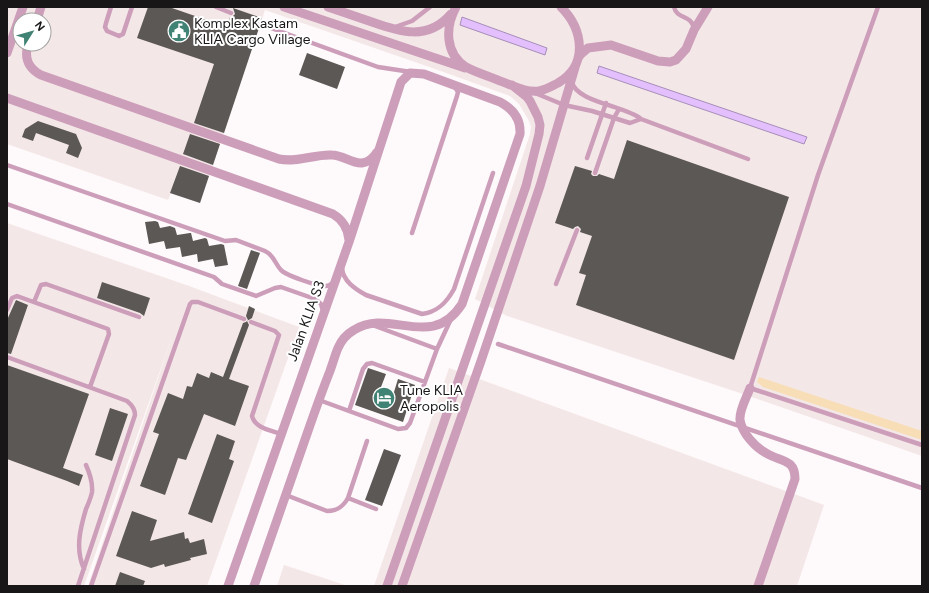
<svg xmlns="http://www.w3.org/2000/svg" width="929" height="593" viewBox="0 0 929 593" font-family="Figtree,sans-serif">
<rect width="100%" height="100%" fill="#fef9fa"/>
<!-- built -->
<path fill="#f4e7e7" fill-rule="evenodd" d="M 7,7 L 922,7 L 922,456 L 740,393 L 507,316 L 475,299 L 530,134 L 531,126 L 528,119 L 519,104 L 510,96 L 438,70 L 265,10 L 200,203 L 171,193 L 168,200 L 7,144 ZM 20,20 L 44,20 L 44,44 L 20,44 Z
M 7,223 L 189,286 L 299,327 L 207,586 L 88,586 L 173,334 L 84,586 L 7,586 Z
M 449,368 L 824,505 L 797,586 L 374,586 Z
M 284,565 L 348,586 L 277,586 Z"/>
<!-- green -->
<path fill="#f7deb6" d="M 759,377 L 922,431 L 922,440 L 763,387 L 757,382 Z"/>
<!-- water -->
<path fill="#e3c0fd" stroke="#a68db8" d="M 462,17 L 547,48 L 545,55 L 460,25 Z
M 599,66 L 807,137 L 804,144 L 597,73 Z"/>
<!-- building -->
<path fill="#5b5856" d="M 148,7 L 169,7 L 227,27 L 230,17 L 233,16 L 235,14 L 233,8 L 262,18 L 261,21 L 258,21 L 256,23 L 257,26 L 259,28 L 224,133 L 194,123 L 214,64 L 137,38 Z
M 307,53 L 345,67 L 337,89 L 299,75 Z
M 38,121 L 76,134 L 82,148 L 78,158 L 66,153 L 69,145 L 36,133 L 33,141 L 22,137 L 25,129 Z
M 190,134 L 220,144 L 213,165 L 183,154 Z
M 627,140 L 789,197 L 734,360 L 576,305 L 586,275 L 579,273 L 592,236 L 580,232 L 581,229 L 578,226 L 575,227 L 573,229 L 555,223 L 575,166 L 592,171 L 591,174 L 593,176 L 597,176 L 599,174 L 614,179 Z
M 180,166 L 209,176 L 200,203 L 170,193 Z
M 155,221 L 158,222 L 160,228 L 170,226 L 175,228 L 177,235 L 190,233 L 191,233 L 193,241 L 205,238 L 207,239 L 209,246 L 221,244 L 224,245 L 228,265 L 215,267 L 213,259 L 198,262 L 197,254 L 182,257 L 180,247 L 166,249 L 164,241 L 149,244 L 145,222 Z
M 251,250 L 260,253 L 247,289 L 238,286 Z
M 102,282 L 150,298 L 144,316 L 140,313 L 97,298 Z
M 16,300 L 28,305 L 11,354 L 7,353 L 7,320 Z
M 249,306 L 255,309 L 252,318 L 247,321 L 249,325 L 229,379 L 249,386 L 235,426 L 204,414 L 186,460 L 178,458 L 165,495 L 140,486 L 159,434 L 153,432 L 168,393 L 183,399 L 187,386 L 192,387 L 197,373 L 209,378 L 211,372 L 223,377 L 243,323 L 246,322 L 248,320 L 246,316 Z
M 7,365 L 89,394 L 63,468 L 83,475 L 79,486 L 67,481 L 7,459 Z
M 368,368 L 386,374 L 381,387 L 394,392 L 398,379 L 415,385 L 403,422 L 355,405 Z
M 110,408 L 128,414 L 112,461 L 95,455 Z
M 217,434 L 235,441 L 229,459 L 234,461 L 212,523 L 188,514 Z
M 384,449 L 401,455 L 382,506 L 365,500 Z
M 132,511 L 157,520 L 150,541 L 184,532 L 185,539 L 188,538 L 190,543 L 204,539 L 207,554 L 190,558 L 191,560 L 165,567 L 164,564 L 151,568 L 116,556 Z
M 120,572 L 145,581 L 143,586 L 115,586 Z"/>
<g fill="none" stroke-linecap="round" stroke-linejoin="round">
<!-- lane -->
<path stroke="#cd9eba" stroke-width="4.5" d="M 111,7 L 106,23 L 105,27 L 107,31 L 119,36 L 123,34 L 132,7
M 216,7 L 231,13
M 674,7 C 677,20 692,14 694,29
M 878,7 L 818,175 L 750,388 L 922,445
M 260,24 L 378,67 L 411,72
M 395,27 L 412,21 L 430,7
M 572,82 C 576,102 626,106 641,119 L 748,159
M 535,93 L 564,105 L 592,111 L 630,123 L 641,119
M 587,158 L 606,103
M 7,165 L 225,241 L 236,240 L 265,251 C 274,255 275,264 281,270 C 285,275 319,287 326,286 C 329,286 331,284 334,282
M 595,173 L 614,118 L 619,109
M 7,204 L 214,277 L 222,284 L 256,296 L 275,288 L 281,287 L 315,299 L 321,304 L 323,311
M 412,233 L 457,96 L 458,92 L 455,87
M 342,268 C 343,281 355,289 366,295 L 422,314 C 438,312 447,302 454,289 L 493,173
M 556,284 L 577,230
M 34,302 L 41,285 L 46,284 L 139,317
M 7,310 L 12,298 L 17,296 L 108,329 L 109,334 L 90,387
M 251,322 L 275,331 L 279,335 L 252,416 C 255,428 270,430 281,434
M 375,326 L 437,349
M 498,344 L 922,488
M 7,357 L 127,401 C 132,405 135,409 135,415 L 78,586
M 319,400 L 398,429 L 406,428 L 410,423 L 437,349 L 451,319
M 349,411 L 363,369 L 367,364 L 372,363 L 425,382
M 367,441 L 348,498 L 376,509
M 286,495 L 327,511 C 337,511 343,507 348,498
M 84,569 C 75,549 80,529 86,509 C 88,504 91,498 92,492 C 93,482 90,474 86,465
M 91,586 L 190,304 L 192,302 L 198,302 L 244,319"/>
<!-- street -->
<path stroke="#cd9eba" stroke-width="9" d="M 284,7 L 465,68
M 328,7 C 343,12 357,17 372,22 C 400,32 428,41 451,14
M 456,7 C 445,27 445,54 466,67 C 477,73 489,76 500,81 C 512,85 526,93 539,91 C 546,90 552,86 558,83 C 589,65 583,29 561,7
M 37,20 L 41,7
M 28,44 C 24,58 28,68 41,75 L 279,159 C 297,163 314,154 332,155 C 343,155 352,164 362,163 C 369,162 374,157 377,152
M 7,53 L 23,7
M 578,58 L 581,54 L 588,48 L 611,45 L 658,61 L 670,62 L 676,60 L 686,49 L 694,30 L 708,7
M 7,98 L 333,214 C 343,220 348,229 349,240
M 750,388 C 747,397 739,410 740,420 C 742,433 755,447 766,453 C 780,462 795,458 795,479 L 758,586
M 228,586 L 349,242 L 401,82 L 410,73 L 424,74 L 500,102 C 513,109 521,119 520,134 L 462,304 C 431,352 390,307 354,330 C 347,334 341,341 338,348 C 335,355 333,363 330,371 C 322,391 315,411 308,431 C 290,483 272,534 254,586
M 387,586 L 526,186 L 539,134 L 540,125 L 538,117 L 530,101 L 527,97 L 512,85
M 402,586 L 481,361 L 540,186 L 576,64"/>
</g>
<!-- icons -->
<defs>
<g id="civic-disc" transform="scale(1.15)"><circle r="9.5" fill="#408273" stroke="#fff"/><path d="M-.6-6.5H3V-4.5H.6V-3L4-1V1h2V6H-6V1h2V-1L-.6-3ZM-1.2 2.5V6h2.4V2.5Z" fill="#fff"/></g>
<g id="hotel-disc" transform="scale(1.15)"><circle r="9.5" fill="#408273" stroke="#fff"/><path d="M-6-4.5h1.5V1H6V5H4.5V3h-9V5H-6ZM-4 0a1.8 1.8 0 1 1 3.6 0ZM.5 0V-2.5h3Q6-2.5 6 0Z" fill="#fff"/></g>
</defs>
<g fill-rule="evenodd">
<use href="#civic-disc" x="179" y="31"/>
<use href="#hotel-disc" x="384" y="398"/>
</g>
<g text-anchor="middle" dominant-baseline="central" stroke-width="4" stroke-linejoin="round" paint-order="stroke">
<!-- poi labels -->
<g font-size="14" fill="#181616" stroke="#fff" text-anchor="start">
<text x="194" y="23">Komplex Kastam<tspan x="194" dy="16">KLIA Cargo Village</tspan></text>
<text x="400" y="390">Tune KLIA<tspan x="400" dy="16">Aeropolis</tspan></text>
</g>
<!-- street labels -->
<g font-size="14" fill="#181616" stroke="#fff">
<text transform="translate(306 321) rotate(-70)">Jalan KLIA S3</text>
</g>
</g>
<!-- border -->
<rect width="929" height="593" fill="none" stroke="#181616" stroke-width="16"/>
<!-- north arrow -->
<g transform="translate(32 32) rotate(53)"><circle r="19" fill="#ffffff" stroke="#a3a2a2"/>
<path d="M0-3L7 15L0 10L-7 15Z" fill="#408273"/>
<text y="-6" font-size="11" font-weight="bold" text-anchor="middle" fill="#181616">N</text>
</g>
</svg>
